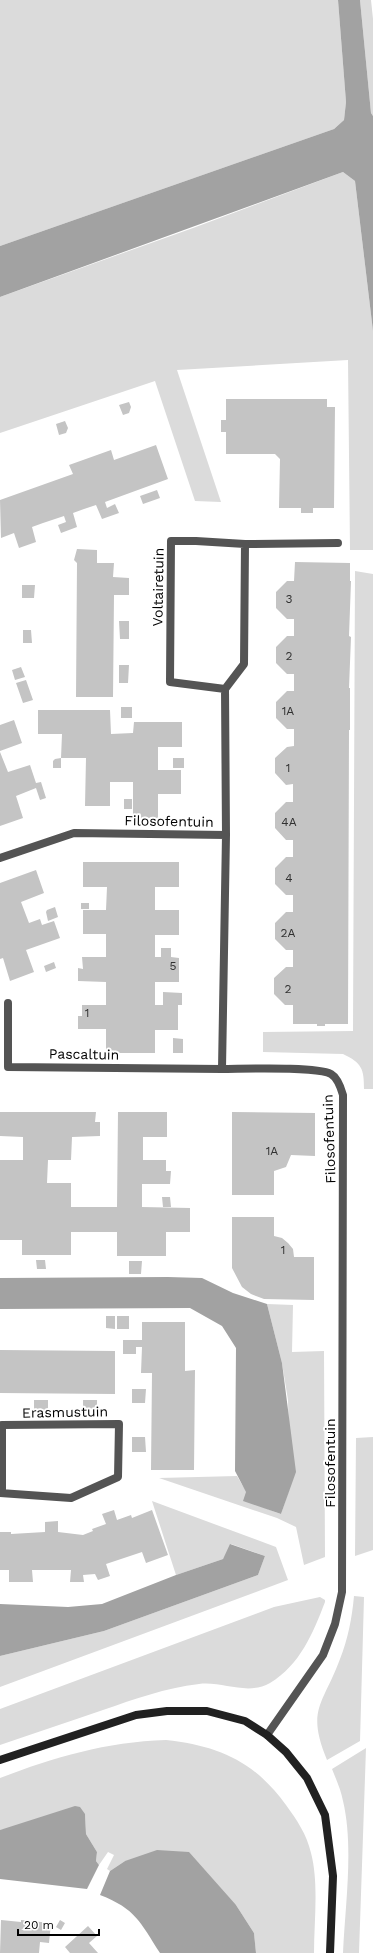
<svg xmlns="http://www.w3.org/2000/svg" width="373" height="1953" viewBox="0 0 373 1953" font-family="'Work Sans',sans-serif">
<rect width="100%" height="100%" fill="#fff"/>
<!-- green -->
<path fill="#dbdbdb" d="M 0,0 L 338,0 L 346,102 L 344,120 L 334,129 L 0,246 Z
M 360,0 L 371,0 L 373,19 L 373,116 L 371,113 Z
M 343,172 L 355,181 L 373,331 L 373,550 L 350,550 L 348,360 L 177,370 L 221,502 L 195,501 L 155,381 L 0,433 L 0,297 L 193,228 Z
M 355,571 L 373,574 L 373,1089 L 364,1089 C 364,1069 362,1063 343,1054 L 263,1052 L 263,1032 L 353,1031 Z
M 267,1304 L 293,1305 L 292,1352 L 324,1351 L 325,1557 L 304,1565 L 296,1527 L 277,1518 L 159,1478 L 237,1476 C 249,1497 257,1507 281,1514 L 290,1487 L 288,1400 L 282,1363 Z
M 373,1437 L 373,1550 L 355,1556 L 356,1438 Z
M 152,1501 L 276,1547 L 288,1580 L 0,1687 L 0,1656 L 104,1631 L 258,1575 L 265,1556 L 231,1544 L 223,1559 L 176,1575 Z
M 354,1596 L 364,1597 L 360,1741 L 327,1760 C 306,1709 323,1705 340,1659 C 348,1639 352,1618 354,1596 Z
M 320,1597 L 325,1600 L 325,1602 C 313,1633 300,1665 270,1683 C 247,1696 223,1681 199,1684 C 165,1688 135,1699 103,1710 C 69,1722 34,1733 0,1745 L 0,1709 L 274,1607 Z
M 166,1740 C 219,1746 254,1761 286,1805 C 297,1820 307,1835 311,1853 C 319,1883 314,1922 314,1953 L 256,1953 L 254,1933 L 236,1905 L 125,1861 L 110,1871 L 107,1869 L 114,1855 L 108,1852 L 99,1865 L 96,1861 L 97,1852 L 86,1834 L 85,1814 L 0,1830 L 0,1778 C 55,1757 106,1742 166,1740 Z
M 366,1748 L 359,1953 L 343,1953 C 345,1906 354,1847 343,1801 C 341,1790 336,1779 332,1769 Z"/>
<!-- water -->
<path fill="#a2a2a2" d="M 338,0 L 360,0 L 371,113 L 373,116 L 373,331 L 355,181 L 343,172 L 0,297 L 0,246 L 334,129 L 344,120 L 346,102 Z
M 168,1277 L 202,1278 L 233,1293 L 267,1304 L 282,1363 L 296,1472 L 281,1514 L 243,1501 L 246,1492 L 235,1471 L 236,1348 L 222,1326 L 190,1308 L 0,1309 L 0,1278 Z
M 230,1544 L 265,1556 L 258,1575 L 104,1631 L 0,1656 L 0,1604 L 68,1607 L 102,1604 L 176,1575 L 223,1559 Z
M 75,1806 L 80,1807 L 85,1814 L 86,1834 L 97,1852 L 96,1861 L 99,1865 L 87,1889 L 0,1879 L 0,1830 Z
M 157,1850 L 189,1852 L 236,1905 L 254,1933 L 256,1953 L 160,1953 C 140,1922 136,1909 100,1895 L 110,1871 L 125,1861 Z"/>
<!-- building -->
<path fill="#c4c4c4" d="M 226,399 L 327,399 L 327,407 L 335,407 L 334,508 L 313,508 L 313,513 L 301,513 L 301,508 L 279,508 L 280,459 L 275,454 L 226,454 L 226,432 L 221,432 L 221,420 L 226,420 Z
M 129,402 L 131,407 L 129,413 L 123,415 L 119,405 Z
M 65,421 L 68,428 L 66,433 L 59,435 L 56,424 Z
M 156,445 L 168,479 L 105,502 L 107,508 L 115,504 L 119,513 L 102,519 L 96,505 L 84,509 L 73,513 L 77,527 L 61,533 L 58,525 L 66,522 L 64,516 L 43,523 L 32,527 L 36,542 L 19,548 L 14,533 L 1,538 L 0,500 L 73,474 L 69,465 L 111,450 L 114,460 Z
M 157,490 L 160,498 L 143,504 L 140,496 Z
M 77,549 L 97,550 L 97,563 L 114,563 L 113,577 L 129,578 L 129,595 L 114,595 L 113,697 L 76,697 L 77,563 L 74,560 Z
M 295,562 L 350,563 L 350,581 L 351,581 L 349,636 L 351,637 L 349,688 L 350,688 L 350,730 L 349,730 L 348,1024 L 325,1024 L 325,1026 L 317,1026 L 317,1024 L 293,1024 L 293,1005 L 285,1005 L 274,994 L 274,978 L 286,967 L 293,967 L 293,950 L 286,950 L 275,939 L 275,923 L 286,912 L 293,912 L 293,895 L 286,895 L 275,884 L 275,868 L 286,857 L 293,857 L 293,840 L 286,840 L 275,828 L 275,813 L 286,802 L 293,802 L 293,784 L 286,785 L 275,773 L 275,758 L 287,747 L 294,746 L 294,729 L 287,729 L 276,718 L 276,702 L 287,691 L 294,691 L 294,674 L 287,674 L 276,663 L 276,647 L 287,636 L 294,636 L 294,619 L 287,619 L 276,608 L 276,592 L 287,581 L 294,581 Z
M 22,585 L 35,585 L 34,598 L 22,598 Z
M 119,621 L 129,621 L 129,639 L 120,639 Z
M 23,630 L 31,630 L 32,643 L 23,643 Z
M 119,665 L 129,665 L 128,683 L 119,683 Z
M 21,667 L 25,677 L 15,680 L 12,670 Z
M 26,680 L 33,700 L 23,703 L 16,683 Z
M 121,707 L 132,707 L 132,718 L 121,718 Z
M 38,710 L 110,710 L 111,734 L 133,733 L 134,722 L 182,722 L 182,747 L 158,747 L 158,770 L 181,770 L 181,794 L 158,794 L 158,818 L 133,818 L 133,782 L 110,782 L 110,806 L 85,806 L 86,758 L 61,758 L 62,734 L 38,734 Z
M 14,720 L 22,743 L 0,751 L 0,725 Z
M 0,752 L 8,772 L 30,765 L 36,783 L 41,782 L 46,798 L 40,800 L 36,788 L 16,796 L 23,818 L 0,826 Z
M 61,758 L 61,768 L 53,768 L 53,761 L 55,759 Z
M 173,758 L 184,758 L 184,768 L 173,768 Z
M 124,799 L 132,799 L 132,809 L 124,809 Z
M 83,862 L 179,862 L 179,887 L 155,887 L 155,910 L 179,910 L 179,935 L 155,935 L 155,957 L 161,957 L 161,948 L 171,948 L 171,957 L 179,958 L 179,982 L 155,982 L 155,1005 L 163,1005 L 163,992 L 182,993 L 182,1005 L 178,1005 L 178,1030 L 155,1030 L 155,1053 L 106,1053 L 106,1029 L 78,1029 L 78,1016 L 82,1016 L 82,1005 L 106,1005 L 106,982 L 78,981 L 78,968 L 83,969 L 82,957 L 106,957 L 106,934 L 83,934 L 83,910 L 106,910 L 107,887 L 83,887 Z
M 36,870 L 44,893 L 21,902 L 29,923 L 40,919 L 42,925 L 54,921 L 60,938 L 26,950 L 34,972 L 10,981 L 3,958 L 0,959 L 0,883 Z
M 81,903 L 89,903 L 89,909 L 81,909 Z
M 55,907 L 58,917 L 48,921 L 46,912 L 47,910 Z
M 54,962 L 56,968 L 46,972 L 44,966 Z
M 173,1038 L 183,1039 L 183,1053 L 173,1053 Z
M 0,1112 L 96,1112 L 95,1122 L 100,1122 L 100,1136 L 72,1137 L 71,1160 L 48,1160 L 47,1183 L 71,1183 L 71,1207 L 117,1207 L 118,1112 L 167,1112 L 167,1137 L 143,1137 L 143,1160 L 166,1160 L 166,1171 L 171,1171 L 170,1184 L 142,1184 L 142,1207 L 190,1208 L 190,1232 L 166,1232 L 166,1256 L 117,1256 L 117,1232 L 71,1232 L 71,1255 L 22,1255 L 22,1240 L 0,1240 L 0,1160 L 23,1160 L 23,1137 L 0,1136 Z
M 232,1112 L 315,1113 L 315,1156 L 291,1155 L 286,1167 L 274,1171 L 274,1195 L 232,1195 Z
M 162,1197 L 170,1197 L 171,1207 L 163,1207 Z
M 232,1217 L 274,1217 L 274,1236 L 282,1238 L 288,1243 L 293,1249 L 294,1257 L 314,1257 L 314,1300 L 264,1299 L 251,1294 L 242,1287 L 232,1268 Z
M 36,1260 L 45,1260 L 46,1269 L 37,1269 Z
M 129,1261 L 142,1261 L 141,1274 L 129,1274 Z
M 106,1316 L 115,1316 L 115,1329 L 106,1328 Z
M 117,1316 L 129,1316 L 129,1329 L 117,1329 Z
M 142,1322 L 185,1322 L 185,1371 L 195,1370 L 194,1470 L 151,1470 L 152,1373 L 141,1373 L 142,1347 L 136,1347 L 136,1354 L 123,1354 L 123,1340 L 142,1340 Z
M 0,1350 L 115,1351 L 115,1394 L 0,1393 Z
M 132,1389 L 146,1389 L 145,1403 L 132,1403 Z
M 34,1400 L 48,1400 L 48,1413 L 34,1413 Z
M 83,1400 L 97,1400 L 97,1413 L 83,1413 Z
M 132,1437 L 145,1437 L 146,1452 L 132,1452 Z
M 114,1510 L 117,1520 L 131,1515 L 132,1518 L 152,1510 L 168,1555 L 146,1563 L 142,1552 L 106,1564 L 110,1576 L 98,1580 L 95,1574 L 83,1575 L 84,1582 L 70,1582 L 71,1570 L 32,1570 L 33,1582 L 9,1582 L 9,1570 L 0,1570 L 0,1532 L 11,1532 L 11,1534 L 45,1532 L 45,1522 L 58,1521 L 58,1532 L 83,1535 L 93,1531 L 92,1529 L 106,1524 L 102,1514 Z
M 1,1920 L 21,1922 L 21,1920 L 51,1923 L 49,1943 L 40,1942 L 39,1953 L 0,1953 Z
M 60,1920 L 65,1923 L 61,1930 L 56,1927 Z
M 88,1926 L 97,1936 L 89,1943 L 98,1953 L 70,1953 L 65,1947 Z"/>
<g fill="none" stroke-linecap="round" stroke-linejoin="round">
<!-- lane -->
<path stroke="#545454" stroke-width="8" d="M 245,544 L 338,543"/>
<!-- street -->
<path stroke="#545454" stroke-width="8" d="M 225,689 L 244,664 L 245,544 L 196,541 L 171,541 L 170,682 L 225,689 L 226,835
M 0,858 L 74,833 L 226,835 L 222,1069 C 243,1069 316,1066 331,1074 C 338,1078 341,1088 343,1095 L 342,1592 L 335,1624 L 323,1655 L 267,1735
M 8,1003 L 8,1067 L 222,1069
M 0,1493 L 71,1498 L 118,1477 L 119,1424 L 2,1425 L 2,1493"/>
<!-- secondary -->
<path stroke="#212121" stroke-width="8" d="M 0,1760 L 136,1715 L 167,1711 L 207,1711 L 245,1721 L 267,1735 L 286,1752 L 307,1778 L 325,1815 L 333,1876 L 330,1953"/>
</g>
<g text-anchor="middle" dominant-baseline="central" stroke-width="4" stroke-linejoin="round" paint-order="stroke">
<!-- number labels -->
<g font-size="12" fill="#313131">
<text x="289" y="599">3</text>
<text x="289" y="656">2</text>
<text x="288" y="711">1A</text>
<text x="288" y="768">1</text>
<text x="289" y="822">4A</text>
<text x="289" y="878">4</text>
<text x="288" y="933">2A</text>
<text x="173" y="966">5</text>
<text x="288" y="989">2</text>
<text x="87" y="1013">1</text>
<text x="272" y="1151">1A</text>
<text x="283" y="1250">1</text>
</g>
<!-- street labels -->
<g font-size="14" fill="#000" stroke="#fff">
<text transform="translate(158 587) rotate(-89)">Voltairetuin</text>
<text transform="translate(169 821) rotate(1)">Filosofentuin</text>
<text transform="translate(84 1054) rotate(1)">Pascaltuin</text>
<text transform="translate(329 1139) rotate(-92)">Filosofentuin</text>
<text transform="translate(65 1412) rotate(-1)">Erasmustuin</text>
<text transform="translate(330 1463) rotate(-90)">Filosofentuin</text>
</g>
</g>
<!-- scale -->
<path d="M18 1929v6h81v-6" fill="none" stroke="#000000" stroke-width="2"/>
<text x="24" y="1929" font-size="12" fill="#000000" stroke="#ffffff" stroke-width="3" paint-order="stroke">20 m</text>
</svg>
